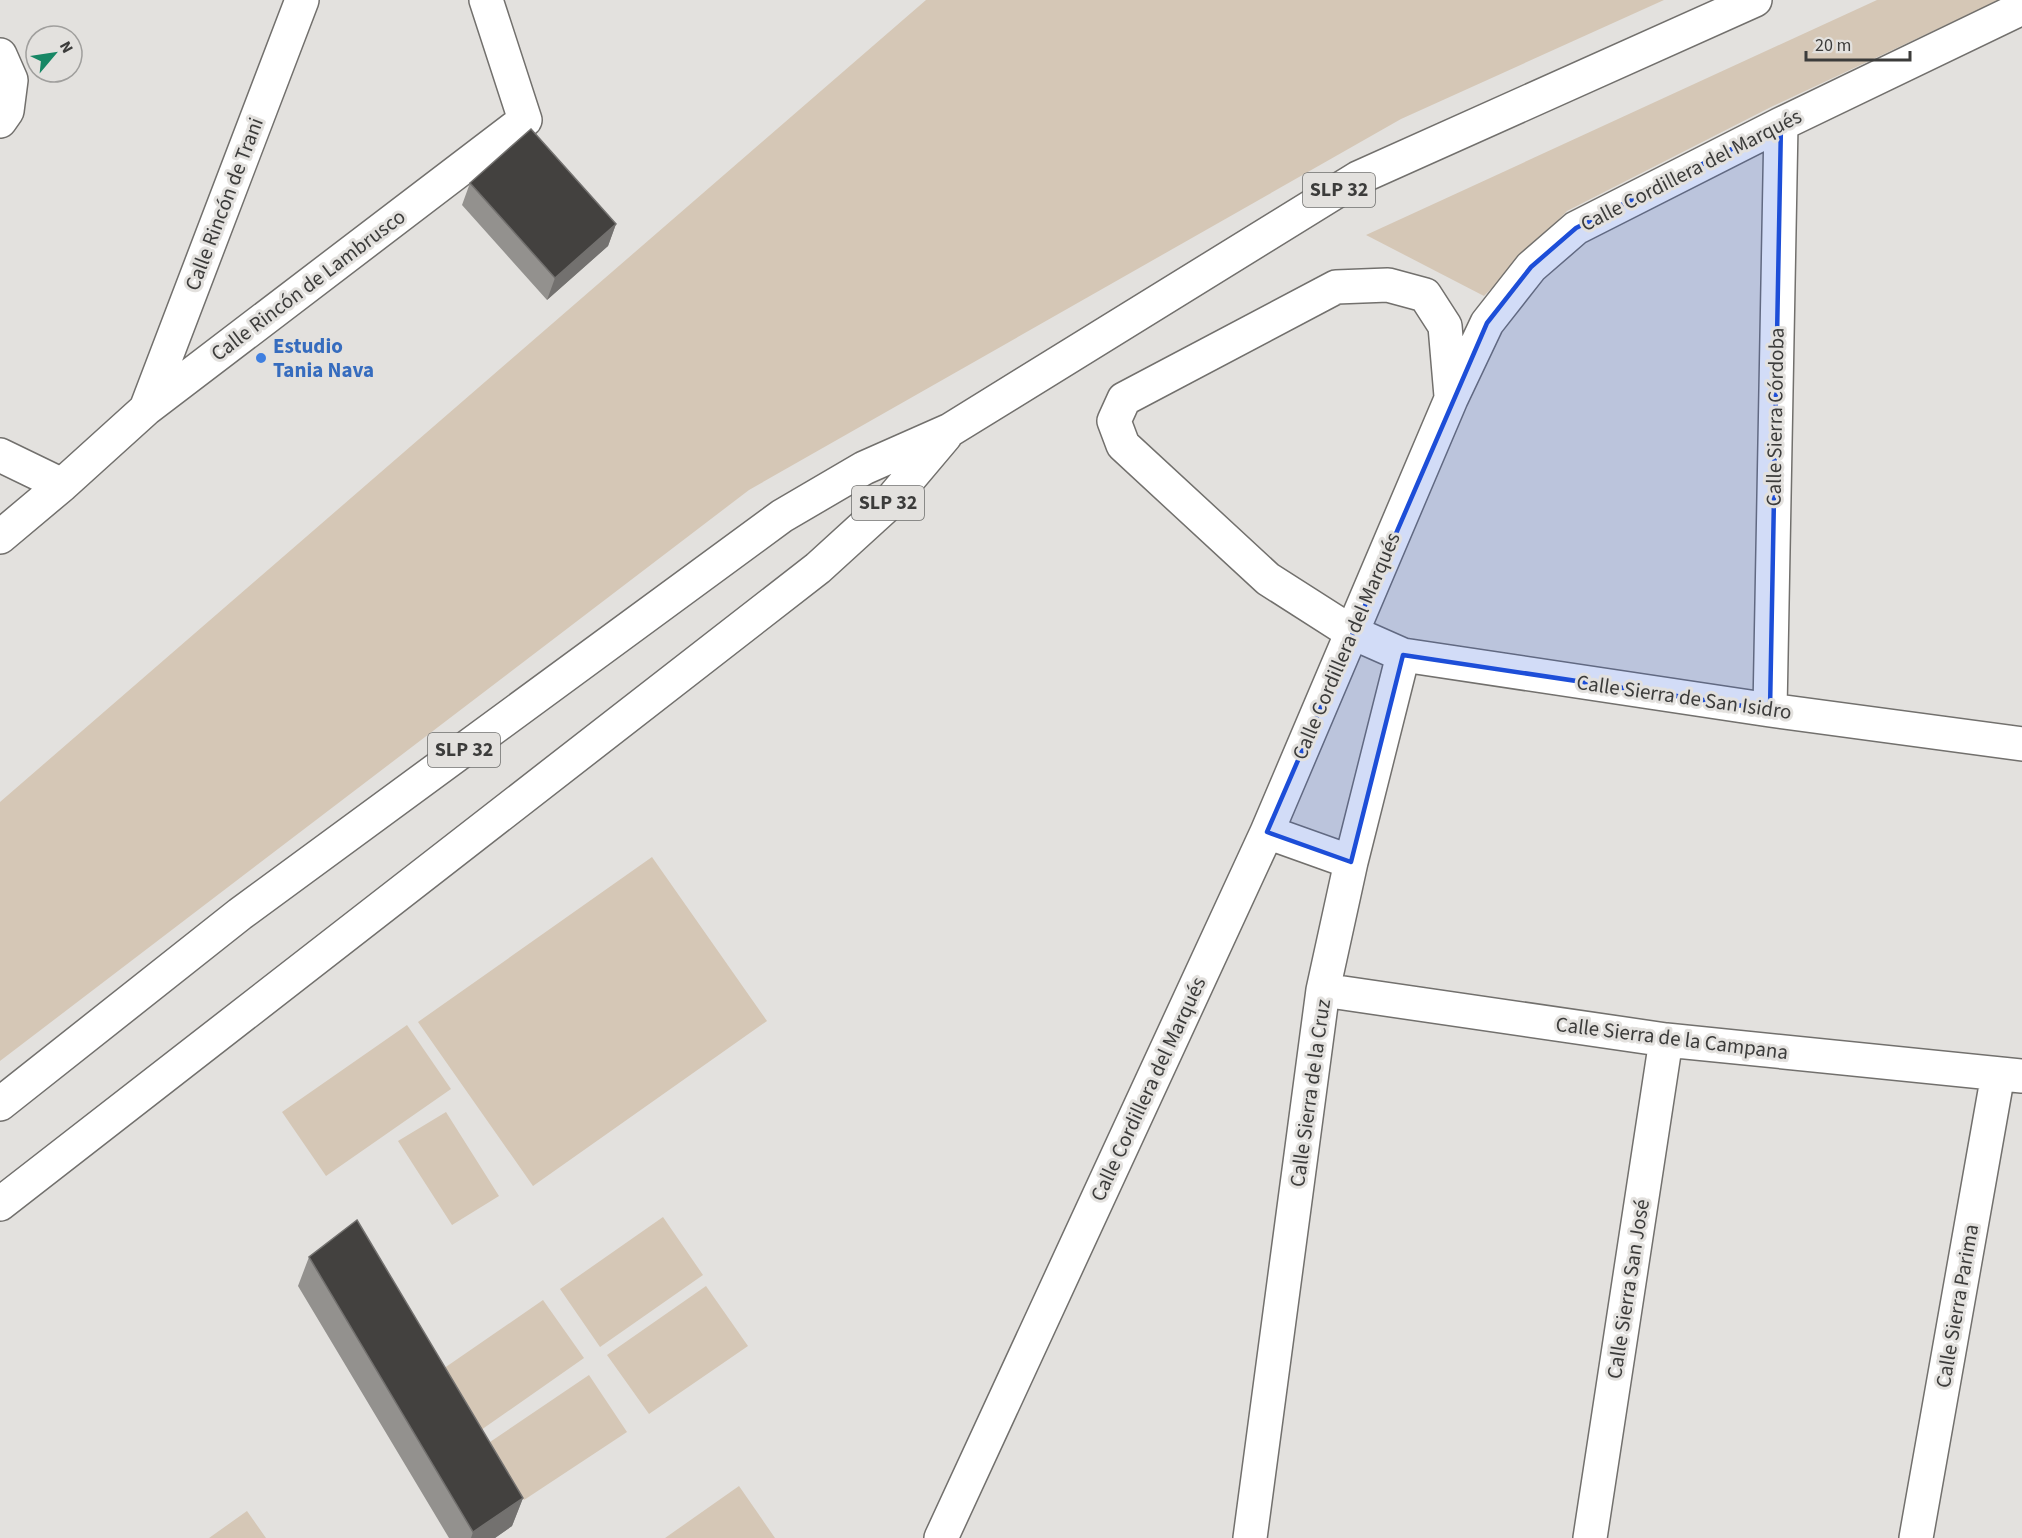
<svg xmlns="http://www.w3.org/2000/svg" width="2022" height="1538" viewBox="0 0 2022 1538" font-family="'Source Sans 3',sans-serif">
<rect width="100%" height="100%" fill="#e3e1de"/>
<!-- green -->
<path fill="#d5c7b6" d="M 926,0 L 1664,0 L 1401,119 L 749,490 L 0,1061 L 0,802 Z
M 1877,0 L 1999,0 L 1771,107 L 1567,211 L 1484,296 L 1366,235 Z
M 652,857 L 767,1021 L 533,1186 L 418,1022 Z
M 407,1025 L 451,1089 L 326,1176 L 282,1112 Z
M 446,1112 L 499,1196 L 452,1225 L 398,1141 Z
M 663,1217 L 703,1275 L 600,1347 L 560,1289 Z
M 706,1286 L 748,1346 L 649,1414 L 607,1355 Z
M 543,1300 L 584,1358 L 481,1430 L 440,1371 Z
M 589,1375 L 627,1432 L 524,1500 L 487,1444 Z
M 739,1486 L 775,1538 L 665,1538 Z
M 247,1511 L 266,1538 L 209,1538 Z"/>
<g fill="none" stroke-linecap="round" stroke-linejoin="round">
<!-- street casing -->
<g stroke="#72706d" stroke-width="36">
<path id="street" d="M 0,55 L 11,80 L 7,111 L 0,121
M 1451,396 L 1445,326 L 1425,295 L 1388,285 L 1336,287 L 1124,399 L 1114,421 L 1123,445 L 1268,579 L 1351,632 L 1403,655 L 1770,710 L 2022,744
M 146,409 L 302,0
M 0,455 L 62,485
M 0,537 L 62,485 L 146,409 L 525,120 L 486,0
M 1770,710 L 1781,124
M 1267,832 L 1351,862
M 1323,990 L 1666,1040 L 2022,1076
M 941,1538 L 1267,832 L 1451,399 L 1487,323 L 1531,267 L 1576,228 L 1781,124 L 2022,8
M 1250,1538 L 1323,990 L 1351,862 L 1403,655
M 1590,1538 L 1666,1040
M 1916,1538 L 1998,1074"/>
</g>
<!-- primary casing -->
<g stroke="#72706d" stroke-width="36">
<path id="primary" d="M 0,1104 L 240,914 L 782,516 L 864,468 L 950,430 L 1358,178 L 1755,0
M 0,1204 L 818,568 L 886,506 L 945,436"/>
</g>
<!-- street -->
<use href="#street" stroke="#fff" stroke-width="33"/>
<!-- primary -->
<use href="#primary" stroke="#fff" stroke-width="33"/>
</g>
<!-- wall -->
<path fill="#93918e" d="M 470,183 L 616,224 L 608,246 L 547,300 L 462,205 Z
M 309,1257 L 523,1498 L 512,1526 L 495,1538 L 449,1538 L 298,1286 Z"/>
<!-- shaded-wall -->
<path fill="#73716f" d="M 616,224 L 608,246 L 547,300 L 555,278 Z
M 523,1498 L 512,1526 L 495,1538 L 471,1538 L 473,1532 Z"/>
<!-- building -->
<path fill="#43413f" stroke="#73716f" stroke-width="1.5" d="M 531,129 L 616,224 L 555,278 L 470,183 Z
M 357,1220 L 523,1498 L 473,1532 L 309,1257 Z"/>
<!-- marked area -->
<path fill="#1d4ed8" fill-opacity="0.2" stroke="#1d4ed8" stroke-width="4.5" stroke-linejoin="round" d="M 1781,124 L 1770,710 L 1403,655 L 1351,862 L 1267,832 L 1487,323 L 1531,267 L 1576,228 Z"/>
<!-- markers -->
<circle fill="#3f7fe0" stroke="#e3e1de" stroke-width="2" cx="261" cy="358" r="6"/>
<g text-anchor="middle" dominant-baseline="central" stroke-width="6" stroke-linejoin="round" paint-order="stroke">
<!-- shield labels -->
<g fill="#e3e1de" stroke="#6e6e6c" stroke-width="1.5">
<rect x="1303" y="173" width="72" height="34" rx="4.5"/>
<rect x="852" y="486" width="72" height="34" rx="4.5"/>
<rect x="428" y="733" width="72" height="34" rx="4.5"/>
</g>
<g font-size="20" font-weight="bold" fill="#3c3c3b">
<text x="1339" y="190">SLP 32</text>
<text x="888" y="503">SLP 32</text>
<text x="464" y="750">SLP 32</text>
</g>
<!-- street labels -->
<g font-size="21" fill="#3c3c3b" stroke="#e3e1de">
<text transform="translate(1691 170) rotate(-27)">Calle Cordillera del Marqués</text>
<text transform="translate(224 204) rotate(-69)">Calle Rincón de Trani</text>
<text transform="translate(308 285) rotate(-37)">Calle Rincón de Lambrusco</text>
<text transform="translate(1775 417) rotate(-89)">Calle Sierra Córdoba</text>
<text transform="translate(1346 646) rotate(-67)">Calle Cordillera del Marqués</text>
<text transform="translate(1684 697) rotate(8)">Calle Sierra de San Isidro</text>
<text transform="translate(1672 1038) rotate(7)">Calle Sierra de la Campana</text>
<text transform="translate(1148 1089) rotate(-65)">Calle Cordillera del Marqués</text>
<text transform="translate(1310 1093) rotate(-82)">Calle Sierra de la Cruz</text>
<text transform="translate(1628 1289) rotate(-81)">Calle Sierra San José</text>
<text transform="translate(1957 1306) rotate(-80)">Calle Sierra Parima</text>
</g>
<!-- shop labels -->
<g font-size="21" font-weight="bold" fill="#366cbe" stroke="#e3e1de" text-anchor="start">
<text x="273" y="346">Estudio<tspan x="273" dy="24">Tania Nava</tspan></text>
</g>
</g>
<!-- north arrow -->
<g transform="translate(54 54) rotate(61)"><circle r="28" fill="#e3e1de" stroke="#a09f9d" stroke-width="1.5"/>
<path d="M0-4.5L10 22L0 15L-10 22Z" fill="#178765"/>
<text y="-9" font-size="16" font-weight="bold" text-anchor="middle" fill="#3c3c3b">N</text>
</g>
<!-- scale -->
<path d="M1806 51v9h104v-9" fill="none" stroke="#3c3c3b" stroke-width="3"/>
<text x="1815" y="51" font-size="18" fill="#3c3c3b" stroke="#e3e1de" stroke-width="4.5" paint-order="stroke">20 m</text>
</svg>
